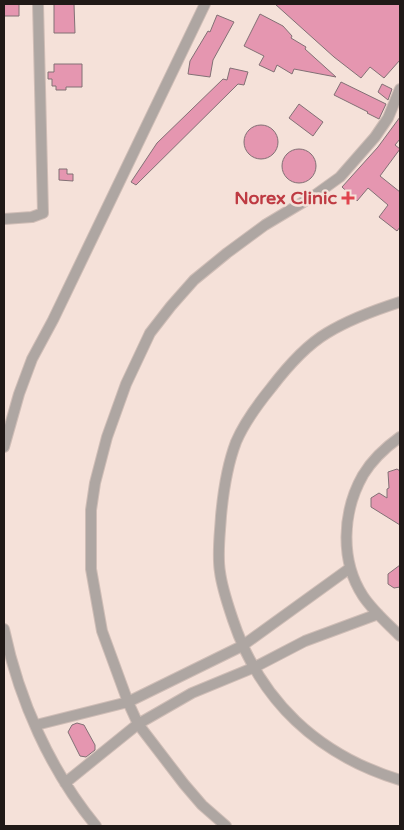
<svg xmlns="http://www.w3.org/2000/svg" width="404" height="830" viewBox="0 0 404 830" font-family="'Varela Round',sans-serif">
<rect width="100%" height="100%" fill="#f5e1d9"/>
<!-- building -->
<path fill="#e596b0" stroke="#827075" d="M 4,4 L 19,4 L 19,16 L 4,16 Z
M 54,4 L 74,4 L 75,33 L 54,33 Z
M 275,4 L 400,4 L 400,60 L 384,78 L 370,67 L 361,78 L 334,57 Z
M 260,14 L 283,26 L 292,36 L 291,38 L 306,47 L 305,49 L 336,77 L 294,69 L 292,74 L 277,65 L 274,72 L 259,65 L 264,56 L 244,46 Z
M 217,15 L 234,22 L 213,60 L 210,77 L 188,74 L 190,61 L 208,31 L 210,32 Z
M 54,64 L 82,64 L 82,87 L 66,87 L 66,90 L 56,90 L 56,86 L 52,86 L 52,79 L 48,79 L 48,72 L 54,72 Z
M 230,68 L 248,72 L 244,85 L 238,84 L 136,185 L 131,182 L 157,143 L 223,79 L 227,80 Z
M 341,82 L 386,104 L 379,119 L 367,113 L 368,112 L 334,95 Z
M 382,84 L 392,89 L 388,100 L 378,92 Z
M 299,104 L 323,122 L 313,136 L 289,118 Z
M 400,117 L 400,139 L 395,145 L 400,149 L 380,176 L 400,192 L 400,227 L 397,231 L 379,217 L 388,205 L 368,188 L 357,201 L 342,187 L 378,147 Z
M244 142a17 17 0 1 1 34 0a17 17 0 1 1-34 0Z
M282 166a17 17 0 1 1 34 0a17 17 0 1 1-34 0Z
M 59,169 L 67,169 L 67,174 L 73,174 L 73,181 L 59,180 Z
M 397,469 L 400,471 L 400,525 L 371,507 L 371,498 L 379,493 L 387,498 L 387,489 L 389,488 L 388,472 Z
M 400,565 L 400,587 L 394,588 L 388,584 L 388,574 Z
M 77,723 L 84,725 L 95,745 L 95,750 L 86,757 L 80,756 L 68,732 L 72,725 Z"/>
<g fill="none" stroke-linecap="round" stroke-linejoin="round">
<!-- minor casing -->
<g stroke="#cfbdb6" stroke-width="12">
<path id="minor" d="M 4,219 L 32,217 L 43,213 L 38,4
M 400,302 C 375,310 350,319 327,333 C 305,346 287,367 271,388 C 258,404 244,423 236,442 C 228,463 223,494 221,516 C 220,534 217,554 220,572 C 222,588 228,605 233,620 C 260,701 318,755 400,780
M 400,437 C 386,447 372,460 363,475 C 342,512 340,561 363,596 C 373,611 387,623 400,636
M 4,447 L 19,394 L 32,359 L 53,320 L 205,4
M 4,629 C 19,700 50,770 96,826
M 36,725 L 128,702 L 242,646 L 350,568
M 65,783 L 138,724 L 192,693 L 255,667 L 305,641 L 378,614
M 226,826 L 202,805 L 184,784 L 138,724 L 128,702 L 102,631 L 91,569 L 91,510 L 95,483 L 107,437 L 126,384 L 150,333 L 171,306 L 194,280 L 227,253 L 265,225 L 315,195 L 340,177 L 375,137 L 388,118 L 400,89"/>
</g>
<!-- minor -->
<use href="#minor" stroke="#aea6a2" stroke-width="10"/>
</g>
<!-- markers -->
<path fill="#e0444e" stroke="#f5e1d9" stroke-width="2" d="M345.5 190.5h5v5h5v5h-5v5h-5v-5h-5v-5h5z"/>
<g text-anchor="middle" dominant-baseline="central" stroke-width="5" stroke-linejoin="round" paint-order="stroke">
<!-- health labels -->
<g font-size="18" font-weight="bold" fill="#be3a42" stroke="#f5e1d9" text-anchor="end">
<text x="337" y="198">Norex Clinic</text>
</g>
</g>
<!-- border -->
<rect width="404" height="830" fill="none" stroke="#201917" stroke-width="10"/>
</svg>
